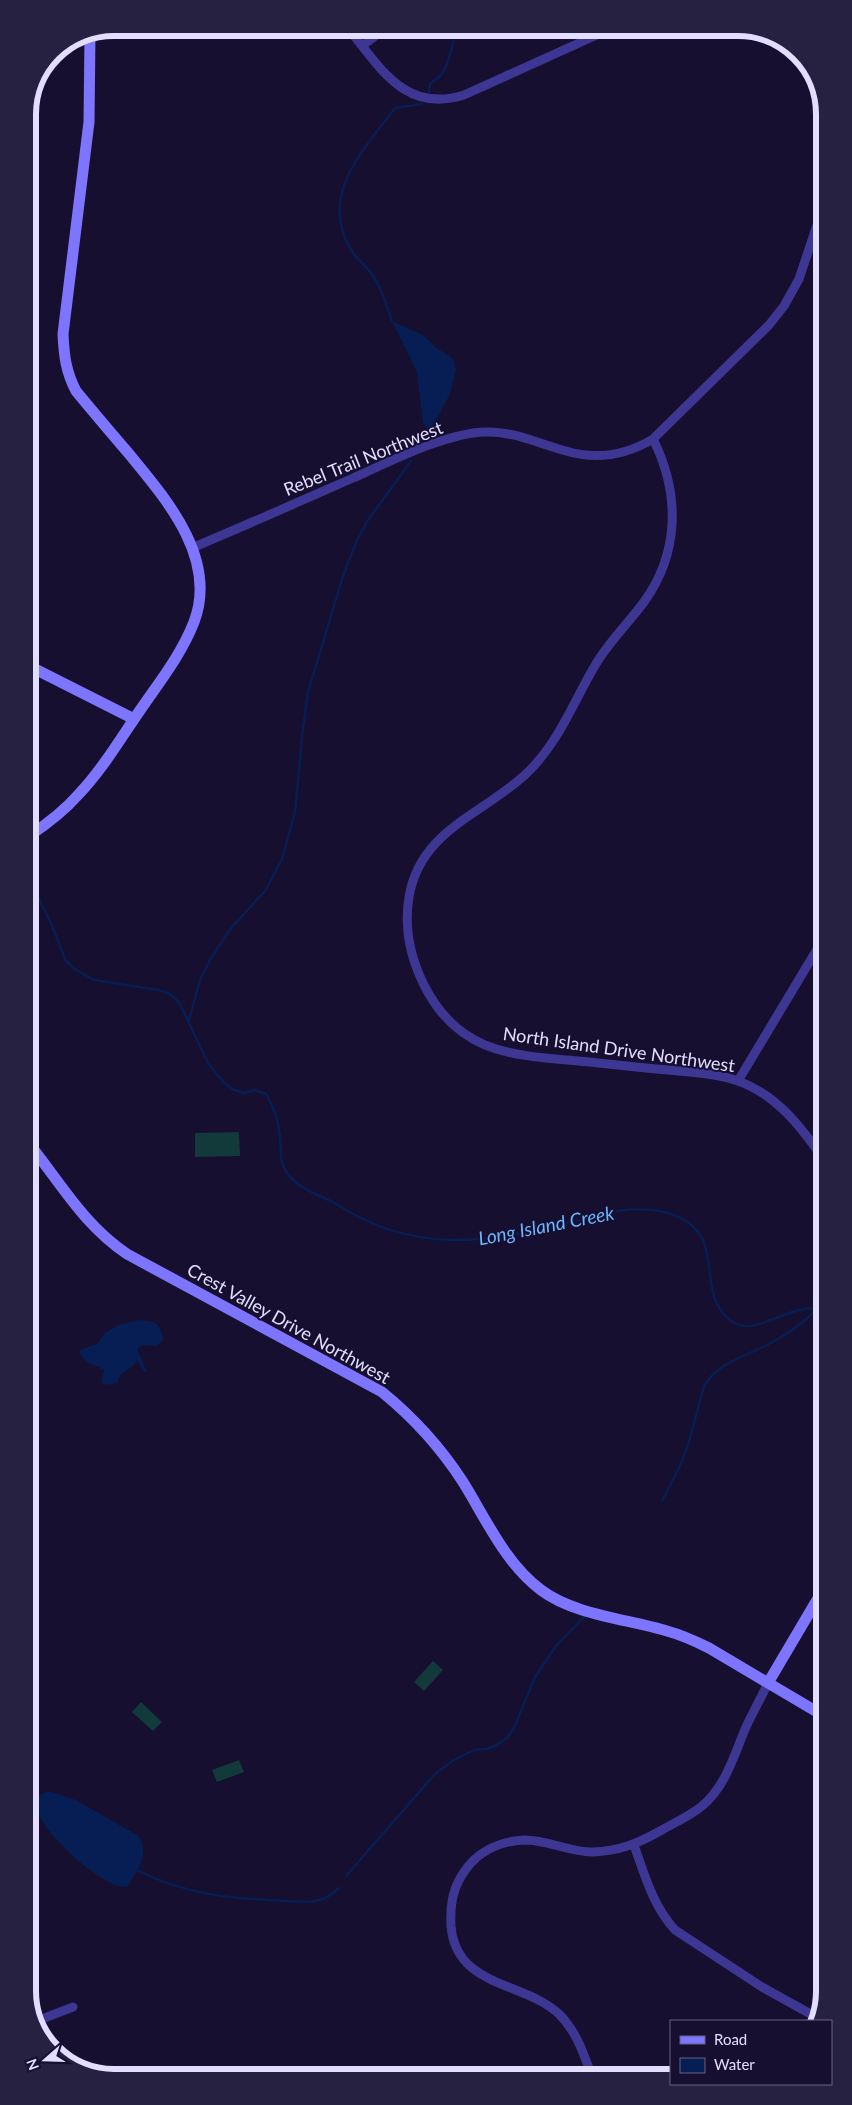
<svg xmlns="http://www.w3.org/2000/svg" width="852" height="2105" viewBox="0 0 852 2105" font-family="Lato,sans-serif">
<rect width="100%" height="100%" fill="#160f30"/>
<!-- green -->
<path fill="#123a3a" d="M 239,1132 L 240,1156 L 195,1157 L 195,1133 Z
M 433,1661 L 443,1670 L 424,1691 L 414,1682 Z
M 141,1702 L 162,1722 L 153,1731 L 132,1712 Z
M 239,1760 L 244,1772 L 217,1782 L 212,1770 Z"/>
<!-- water -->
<path fill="#061e53" d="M 392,321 L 423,335 L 435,347 L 451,357 L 454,362 L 456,369 L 450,394 L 433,426 L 428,427 L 423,424 L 417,372 Z
M 140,1320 C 158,1322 158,1322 164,1339 L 157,1346 L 142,1345 L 137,1349 L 147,1372 L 144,1372 L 137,1360 L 134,1365 L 121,1374 L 117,1383 L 109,1385 L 101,1383 L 104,1369 L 101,1370 L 100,1367 C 91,1365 83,1361 79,1352 L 82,1349 L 97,1344 L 105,1333 L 118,1325 Z
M 48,1791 L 76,1800 L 137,1835 C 152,1852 137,1871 127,1887 C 102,1888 45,1835 38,1812 C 37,1807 38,1801 38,1796 Z"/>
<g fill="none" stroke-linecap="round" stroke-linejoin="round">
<!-- stream -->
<path stroke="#061e53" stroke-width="2.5" d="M 429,94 L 430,84 C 433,81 437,79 440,76 C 447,69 455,40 454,30
M 392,321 C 387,306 382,289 373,276 C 367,266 357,260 351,250 C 318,195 364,149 395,108 L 422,104
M 419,442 L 428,427
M 29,879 L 51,923 L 65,959 L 73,968 L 94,980 L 159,990 L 170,994 L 179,1002 L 208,1063 L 223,1082 L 232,1089 L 244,1093 L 255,1090 L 266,1094 C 274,1108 279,1121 280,1137 C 282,1150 278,1161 287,1173 C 299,1190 321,1195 338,1205 C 412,1253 485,1244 567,1223 C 599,1215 631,1204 664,1212 C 735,1230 689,1293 733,1322 C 757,1338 793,1300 823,1310
M 189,1020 L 200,980 L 211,958 L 231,928 L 265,891 L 282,859 L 295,812 L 303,728 L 308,692 L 343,576 L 356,542 L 368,520 L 411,461
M 662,1501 L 679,1468 L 688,1445 L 704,1386 C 718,1363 743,1357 767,1345 C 785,1336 803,1323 817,1309
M 32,1803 L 37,1806
M 137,1870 C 193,1899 246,1899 307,1902 C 321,1901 329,1897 339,1888
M 346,1876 L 435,1774 L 454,1760 L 474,1750 L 486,1749 L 497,1745 L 507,1738 L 514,1728 L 535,1677 L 556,1646 L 585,1616"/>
<!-- street -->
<path stroke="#3d3693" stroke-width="9" d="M 350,31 C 382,70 406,113 464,95 L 610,29
M 362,46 L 382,31
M 653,439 C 680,493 680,552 644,602 C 629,622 612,639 599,659 C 575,697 561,740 528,772 C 485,814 420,829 409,897 C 404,927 410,956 423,983 C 457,1053 510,1055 578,1061 C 611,1064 644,1068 678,1071 C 698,1073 718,1074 738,1081 C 777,1095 800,1126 823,1158
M 192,548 C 246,525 299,502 353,478 C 389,462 446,433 485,432 C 514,431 539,444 566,451 C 596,460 626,455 653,439 L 769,325 L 784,306 L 799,279 L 820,216
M 738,1081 L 822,941
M 634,1845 C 645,1876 653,1906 675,1930 L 762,1987 L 816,2017
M 34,2022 L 73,2007
M 591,2074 C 583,2052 576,2031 559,2014 C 524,1981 456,1988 451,1926 C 450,1907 452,1891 462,1875 C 476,1852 499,1841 525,1840 C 548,1840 569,1852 592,1852 C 619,1851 637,1844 660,1831 C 674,1823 690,1816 702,1806 C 726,1786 734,1755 746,1727 C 753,1712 761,1698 768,1683"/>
<!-- secondary -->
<path stroke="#7e75ff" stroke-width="11" d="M 29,666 L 134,719
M 29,836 C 47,824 64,811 78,795 C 103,769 122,736 143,706 C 161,680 182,653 194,622 C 218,559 167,500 130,455 C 112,434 94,413 76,391 C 66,372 64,356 63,334 L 89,122 L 90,34
M 30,1145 C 62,1185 84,1225 127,1254 L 382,1392 C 414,1418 441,1448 463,1482 C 486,1519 505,1563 541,1590 C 574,1615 628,1619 667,1631 C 682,1635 695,1641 709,1648 L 824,1716
M 768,1683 L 824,1588"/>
</g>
<g text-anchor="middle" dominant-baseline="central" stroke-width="4" stroke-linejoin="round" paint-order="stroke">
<!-- street labels -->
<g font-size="18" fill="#e3deff" stroke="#160f30">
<text transform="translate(363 458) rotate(-22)">Rebel Trail Northwest</text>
<text transform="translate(619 1049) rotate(8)">North Island Drive Northwest</text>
<text transform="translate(289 1323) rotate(29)">Crest Valley Drive Northwest</text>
</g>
<!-- water labels -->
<g font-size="19" font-style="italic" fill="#6cb5ff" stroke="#160f30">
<text transform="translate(546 1225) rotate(-11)">Long Island Creek</text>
</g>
</g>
<!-- crop -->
<path d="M0 0H852V2105H0ZM114 36H738A78 78 0 0 1 816 114V1991A78 78 0 0 1 738 2069H114A78 78 0 0 1 36 1991V114A78 78 0 0 1 114 36Z" fill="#262041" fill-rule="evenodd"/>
<path fill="none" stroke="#e3deff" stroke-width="6" d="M114 36H738A78 78 0 0 1 816 114V1991A78 78 0 0 1 738 2069H114A78 78 0 0 1 36 1991V114A78 78 0 0 1 114 36Z"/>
<!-- legend -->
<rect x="670" y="2020" width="162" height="65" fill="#160f30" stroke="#686283"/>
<rect x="680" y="2036" width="25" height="8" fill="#7e75ff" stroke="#686283"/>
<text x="714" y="2045" font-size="15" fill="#e3deff">Road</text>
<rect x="680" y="2058" width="25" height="15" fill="#061e53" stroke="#686283"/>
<text x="714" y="2070" font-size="15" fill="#e3deff">Water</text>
<!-- north arrow -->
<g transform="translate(45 2060) rotate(250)" stroke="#160f30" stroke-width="4" paint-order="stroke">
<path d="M0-4L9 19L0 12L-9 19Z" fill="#e3deff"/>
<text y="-8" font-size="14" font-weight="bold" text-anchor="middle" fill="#e3deff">N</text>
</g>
</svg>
